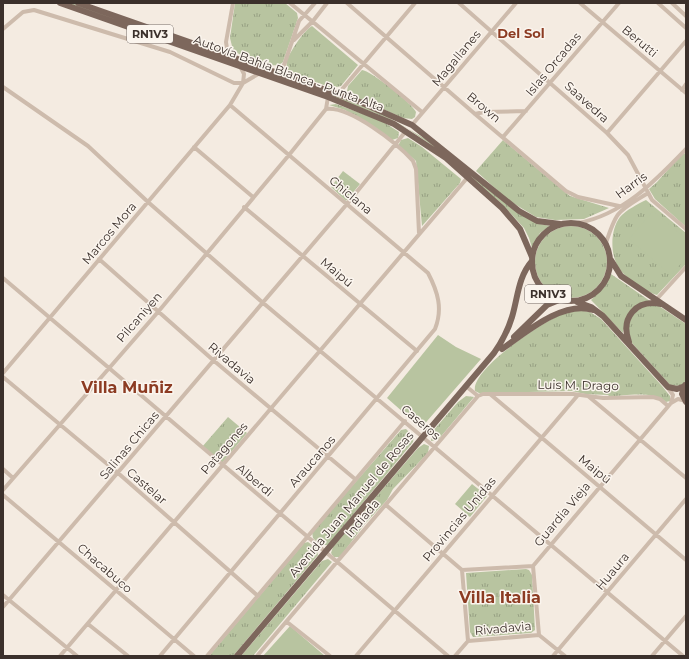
<svg xmlns="http://www.w3.org/2000/svg" width="689" height="659" viewBox="0 0 689 659" font-family="Montserrat,sans-serif">
<defs>
<pattern id="grass-tufts" width="24" height="20" patternUnits="userSpaceOnUse"><rect width="24" height="20" fill="#b8c4a0"/><path d="M3 7l-1-3M5 7V3M7 7l1-3M15 17l-1-3M17 17v-4M19 17l1-3" fill="none" stroke="#97a083"/></pattern>
</defs>
<rect width="100%" height="100%" fill="#f4ebe1"/>
<!-- grass -->
<path fill="url(#grass-tufts)" d="M 66,3 L 71,3 L 351,101 L 384,115 L 429,141 L 510,207 L 540,224 L 550,226 L 540,233 L 532,248 L 529,238 L 524,228 L 502,204 L 430,144 L 408,129 L 375,113 Z
M 235,3 L 285,3 L 297,13 L 298,18 L 283,62 C 274,72 242,57 233,50 L 230,38 Z
M 312,26 L 358,65 L 341,86 L 332,88 L 291,73 L 287,70 C 287,67 286,63 287,60 C 290,52 304,30 312,26 Z
M 362,70 C 370,70 413,104 416,112 L 415,117 L 412,119 L 403,118 L 349,94 L 347,91 L 348,86 Z
M 336,104 L 382,121 L 399,132 L 398,138 L 392,140 L 345,110 L 329,105 Z
M 408,138 L 422,147 L 461,179 L 460,183 L 422,226 L 416,161 L 399,146 L 399,144 L 401,140 Z
M 503,140 L 570,196 L 609,208 L 584,219 L 555,220 L 536,217 L 508,200 L 476,171 Z
M 686,153 L 686,227 L 655,199 L 649,189 L 657,182 L 682,154 Z
M 343,171 L 360,184 L 346,201 L 331,187 Z
M 646,200 L 686,233 L 686,264 L 657,295 C 645,291 626,279 619,268 C 610,255 610,230 620,217 C 626,210 638,204 646,200 Z
M535 262a36 36 0 1 1 72 0a36 36 0 1 1-72 0Z
M 611,274 L 650,301 L 627,316 L 623,333 L 591,300 L 605,286 Z
M 645,305 L 659,306 L 686,324 L 686,381 C 681,387 677,386 670,385 L 631,342 L 628,336 L 630,317 Z
M 577,310 L 590,312 L 601,319 L 662,386 L 670,396 L 670,401 L 666,402 C 654,391 626,395 610,397 L 608,395 L 585,394 L 572,391 L 479,393 L 475,391 C 471,370 536,327 554,318 C 561,314 569,312 577,310 Z
M 466,396 L 474,397 L 438,440 L 431,441 L 432,432 L 458,402 Z
M 228,417 L 247,433 L 222,463 L 202,447 Z
M 406,429 L 414,437 L 413,442 L 328,545 L 320,545 L 313,538 L 312,532 L 401,430 Z
M 424,444 L 429,446 L 428,453 L 393,489 L 387,500 L 364,525 L 340,557 L 334,557 L 331,553 L 333,547 L 418,448 Z
M 308,542 L 316,548 L 318,555 L 233,656 L 209,656 L 304,543 Z
M 328,559 L 332,562 L 253,656 L 241,656 L 322,561 Z
M 526,569 L 529,570 L 532,575 L 535,630 L 531,633 L 473,637 L 470,632 L 466,573 Z"/>
<!-- pitch -->
<path fill="#b8c4a0" d="M 653,211 L 686,239 L 686,258 L 671,275 L 629,239 Z
M 438,335 L 456,347 L 481,359 L 421,428 L 387,398 Z
M 472,484 L 487,496 L 470,517 L 455,504 Z
M 290,626 L 325,656 L 263,656 Z"/>
<g fill="none" stroke-linecap="round" stroke-linejoin="round">
<!-- minor -->
<path stroke="#cdbbac" stroke-width="4" d="M 290,3 L 422,112
M 347,3 L 475,114 L 566,191 L 578,197 L 619,206
M 459,3 L 607,133 L 628,155 L 652,200 L 686,229
M 580,3 L 686,93
M 658,3 L 686,28
M 672,3 L 686,16
M 3,29 L 23,12 L 34,10 L 170,52 L 234,83 L 243,83 L 244,74 L 240,66
M 294,40 L 313,21 L 327,3
M 228,55 L 226,42 L 233,3
M 281,74 L 299,21 L 315,3
M 3,87 L 88,146 L 148,202 L 262,302 L 683,656
M 682,90 L 686,84
M 338,94 L 415,3
M 326,109 C 350,106 397,143 413,161 L 416,169 L 419,233
M 475,114 L 484,112 L 526,111
M 412,125 L 516,3
M 607,133 L 686,41
M 503,137 L 619,3
M 194,147 L 253,197
M 244,207 L 417,351
M 578,223 C 623,215 656,180 686,149
M 606,243 C 617,209 618,212 648,193
M 99,259 L 213,360 L 355,479
M 3,278 L 448,656
M 656,300 L 686,267
M 3,373 L 230,105 L 243,83 L 260,73
M 3,377 L 118,473 L 258,596
M 467,387 L 478,396
M 668,388 L 673,395 L 671,403
M 490,394 L 686,560
M 588,396 L 686,478
M 3,469 L 13,478
M 3,490 L 158,312 L 289,155 L 326,109 L 328,97
M 3,495 L 194,656
M 386,505 L 462,570 L 468,641
M 533,566 L 671,403 L 678,399 L 686,401
M 533,566 L 539,635
M 462,570 L 533,566
M 3,595 L 77,656
M 3,607 L 347,204 L 406,131
M 287,622 L 330,656
M 88,624 L 128,656
M 468,641 L 539,635 L 565,656
M 60,656 L 468,177
M 160,656 L 435,329 C 443,309 438,292 428,273 L 230,105
M 207,656 L 405,421
M 257,656 L 478,396 L 483,394 L 573,394 L 603,398 L 653,397 L 660,399 L 668,406
M 356,656 L 578,395
M 455,656 L 468,641
M 553,656 L 686,499
M 652,656 L 686,616"/>
<!-- primary -->
<path stroke="#7d675c" stroke-width="6" d="M 60,3 L 328,97 L 394,124 L 446,158 L 502,208 L 520,229 L 532,257
M 78,3 L 360,102 L 412,125 L 519,211 L 537,221 L 560,224
M532 262a39 39 0 1 1 78 0a39 39 0 1 1-78 0Z
M 611,260 L 621,276 L 686,320
M 577,302 L 591,307 L 603,316 L 668,387 L 677,389 L 685,386
M 514,337 L 547,305 L 559,300
M 629,342 C 620,318 636,299 661,304
M 502,349 C 525,333 563,300 593,310
M 685,385 L 682,394 L 686,402
M 237,656 L 494,353 C 502,342 508,330 512,317 C 518,297 518,277 532,261"/>
</g>
<g text-anchor="middle" dominant-baseline="central" stroke-width="3" stroke-linejoin="round" paint-order="stroke">
<!-- shield labels -->
<g fill="#fbf5ee" stroke="#756b66" stroke-width="1">
<rect x="127" y="25" width="46" height="18" rx="3"/>
<rect x="525" y="285" width="46" height="18" rx="3"/>
</g>
<g font-size="11" font-weight="bold" fill="#3b302b">
<text x="150" y="34">RN1V3</text>
<text x="548" y="294">RN1V3</text>
</g>
<!-- street labels -->
<g font-size="12" fill="#3b302b" stroke="#fbf5ee">
<text transform="translate(640 41) rotate(40)">Berutti</text>
<text transform="translate(456 58) rotate(-50)">Magallanes</text>
<text transform="translate(553 64) rotate(-50)">Islas Orcadas</text>
<text transform="translate(289 73) rotate(20)">Autovía Bahía Blanca - Punta Alta</text>
<text transform="translate(587 102) rotate(42)">Saavedra</text>
<text transform="translate(484 107) rotate(40)">Brown</text>
<text transform="translate(631 185) rotate(-36)">Harris</text>
<text transform="translate(351 195) rotate(40)">Chiclana</text>
<text transform="translate(109 233) rotate(-50)">Marcos Mora</text>
<text transform="translate(337 272) rotate(40)">Maipú</text>
<text transform="translate(139 317) rotate(-49)">Pilcaniyen</text>
<text transform="translate(232 363) rotate(40)">Rivadavia</text>
<text transform="translate(578 385) rotate(1)">Luis M. Drago</text>
<text transform="translate(421 422) rotate(40)">Caseros</text>
<text transform="translate(129 445) rotate(-50)">Salinas Chicas</text>
<text transform="translate(224 448) rotate(-49)">Patagones</text>
<text transform="translate(312 461) rotate(-49)">Araucanos</text>
<text transform="translate(595 469) rotate(39)">Maipú</text>
<text transform="translate(255 480) rotate(40)">Alberdi</text>
<text transform="translate(147 486) rotate(41)">Castelar</text>
<text transform="translate(351 504) rotate(-50)">Avenida Juan Manuel de Rosas</text>
<text transform="translate(562 514) rotate(-50)">Guardia Vieja</text>
<text transform="translate(362 518) rotate(-50)">Indiada</text>
<text transform="translate(459 519) rotate(-50)">Provincias Unidas</text>
<text transform="translate(105 568) rotate(41)">Chacabuco</text>
<text transform="translate(612 571) rotate(-50)">Huaura</text>
<text transform="translate(503 628) rotate(-5)">Rivadavia</text>
</g>
<!-- neighbourhood labels -->
<g font-size="13" font-weight="bold" fill="#8c3b22" stroke="#fbf5ee">
<text x="521" y="33">Del Sol</text>
</g>
<!-- district labels -->
<g font-size="16" font-weight="bold" fill="#8c3b22" stroke="#fbf5ee">
<text x="127" y="387">Villa Muñiz</text>
<text x="500" y="597">Villa Italia</text>
</g>
</g>
<!-- border -->
<rect width="689" height="659" fill="none" stroke="#3b302b" stroke-width="8"/>
</svg>
